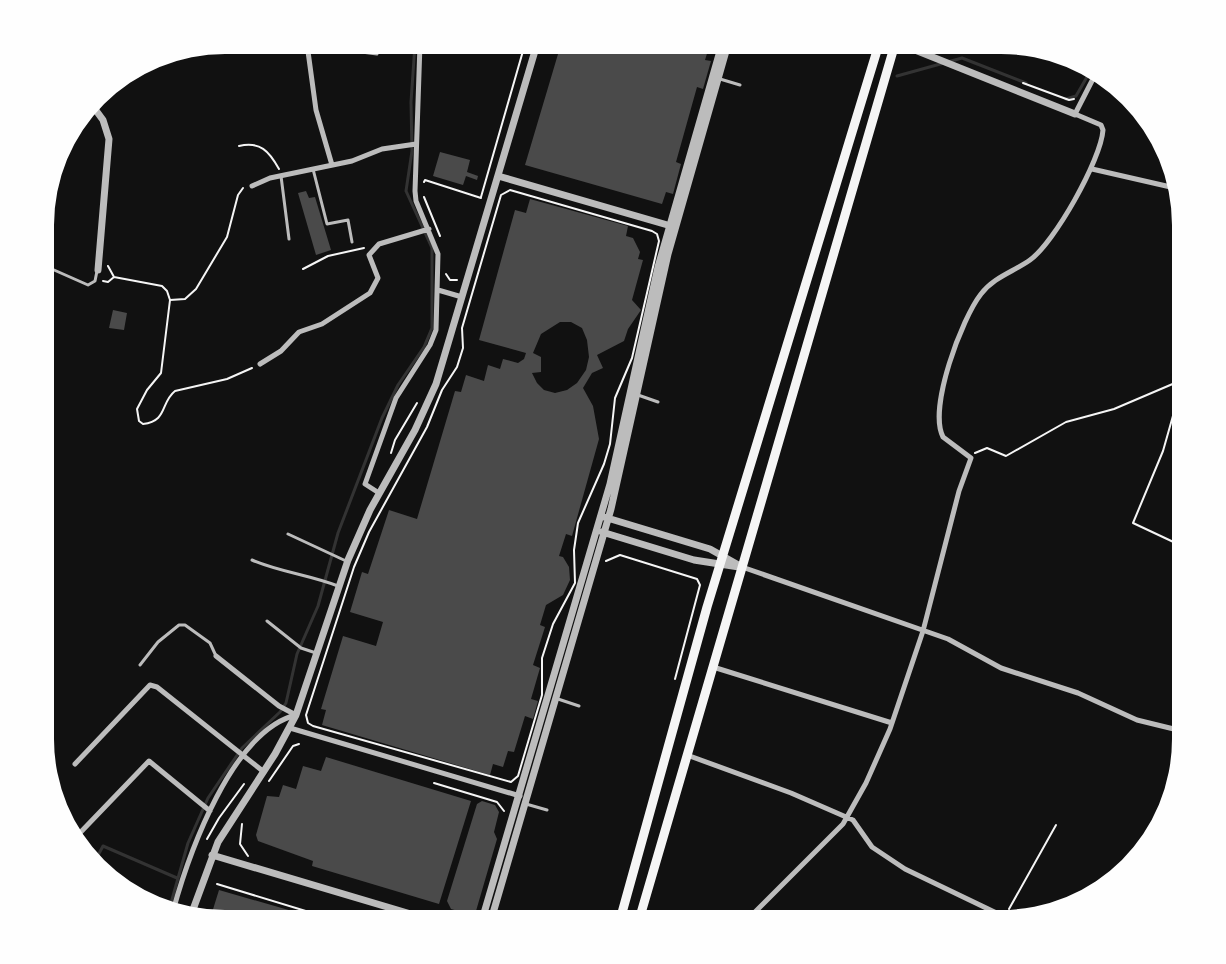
<svg xmlns="http://www.w3.org/2000/svg" width="1226" height="964" viewBox="0 0 1226 964" font-family="Barlow,sans-serif">
<rect width="100%" height="100%" fill="#111"/>
<g fill="none" stroke-linecap="round" stroke-linejoin="round">
<!-- stream -->
<path stroke="#333" stroke-width="3" d="M 897,76 L 962,58 L 1026,83
M 1066,99 L 1076,96 L 1091,70
M 95,861 L 103,846 L 177,878
M 169,910 L 188,843 L 208,798 L 242,748 L 280,712 L 286,703 L 297,654 L 318,606 L 338,533 L 382,418 L 398,385 L 424,347 L 432,328 L 432,248 L 406,191 L 412,151 L 411,102 L 415,44"/>
</g>
<!-- building -->
<path fill="#4a4a4a" fill-rule="evenodd" d="M 561,44 L 710,44 L 705,60 L 711,61 L 703,89 L 697,87 L 676,162 L 681,164 L 673,194 L 666,192 L 662,204 L 525,165 Z
M 957,44 L 968,44 L 965,52 L 955,49 Z
M 440,152 L 470,160 L 467,172 L 478,176 L 477,180 L 466,176 L 463,185 L 433,176 Z
M 306,191 L 309,198 L 315,197 L 331,250 L 316,255 L 298,193 Z
M 530,199 L 628,226 L 626,236 L 633,238 L 640,252 L 638,259 L 643,260 L 632,300 L 641,310 L 628,329 L 624,341 L 597,355 L 603,368 L 592,373 L 583,388 L 593,406 L 599,439 L 572,536 L 566,534 L 559,556 L 563,557 L 569,567 L 570,580 L 563,595 L 546,605 L 540,625 L 545,627 L 533,665 L 540,668 L 531,699 L 538,701 L 533,719 L 525,716 L 514,752 L 508,751 L 503,767 L 493,764 L 490,775 L 322,725 L 326,710 L 321,709 L 343,636 L 376,646 L 383,622 L 350,612 L 362,572 L 368,574 L 389,510 L 417,519 L 455,391 L 461,392 L 466,375 L 484,381 L 488,365 L 500,369 L 503,359 L 518,363 L 524,359 L 526,353 L 479,340 L 515,210 L 526,213 ZM 560,322 L 571,322 L 582,328 L 587,340 L 589,357 L 586,370 L 577,383 L 567,390 L 555,393 L 544,390 L 537,383 L 532,373 L 541,372 L 541,357 L 533,353 L 541,334 Z
M 113,310 L 127,313 L 124,330 L 109,328 Z
M 326,757 L 471,801 L 439,904 L 312,866 L 313,861 L 258,841 L 256,835 L 267,796 L 279,797 L 283,785 L 296,789 L 303,766 L 321,771 Z
M 482,801 L 495,805 L 499,812 L 494,832 L 497,839 L 476,911 L 468,914 L 451,909 L 447,901 L 477,804 Z
M 219,890 L 306,915 L 304,920 L 210,919 Z"/>
<g fill="none" stroke-linecap="round" stroke-linejoin="round">
<!-- path -->
<path stroke="#f5f5f5" stroke-width="2" d="M 1023,83 L 1069,100 L 1074,99
M 239,146 C 260,141 269,151 279,169
M 424,182 L 425,180 L 481,198
M 510,190 L 652,231 L 657,234 L 659,241 L 632,358 L 615,398 L 610,444 L 604,464 L 578,523 L 574,550 L 575,583 L 553,624 L 542,658 L 542,695 L 518,776 L 511,782 L 313,726 L 308,723 L 306,715 L 354,567 L 369,532 L 427,427 L 442,390 L 457,367 L 463,348 L 462,328 L 501,195 Z
M 424,197 L 440,236
M 481,197 L 525,44
M 108,266 L 114,277
M 303,269 L 328,256 L 364,248
M 446,274 L 450,280 L 457,280
M 103,281 L 108,282 L 114,277 L 162,286 L 167,291 L 170,300 L 185,299 L 196,289 L 227,237 L 238,195 L 243,188
M 170,300 L 161,373 L 147,390 L 137,409 L 139,421 L 143,424 C 168,421 160,403 175,391 L 227,379 L 252,368
M 391,453 L 395,440 L 417,403
M 975,453 L 987,448 L 1006,456 L 1066,422 L 1114,409 L 1182,380
M 1182,546 L 1133,523 L 1163,451 L 1182,384
M 606,561 L 620,555 L 697,579 L 700,585 L 675,679
M 269,781 L 293,746 L 299,744
M 434,783 L 497,802 L 504,811
M 242,824 L 240,844 L 248,856
M 207,839 L 219,818 L 244,784
M 217,884 L 309,912
M 1009,909 L 1056,825
M 437,913 L 463,920"/>
<!-- service -->
<path stroke="#bcbcbc" stroke-width="3" d="M 307,45 L 377,54
M 720,79 L 740,85
M 313,169 L 327,224 L 348,220 L 352,242
M 281,176 L 289,239
M 45,266 L 88,285 L 95,281 L 97,271
M 638,395 L 658,402
M 288,534 L 346,561
M 252,560 C 280,572 310,575 338,586
M 267,621 L 301,648 L 316,653
M 140,665 L 158,642 L 179,625 L 185,625 L 210,643 L 216,656
M 558,699 L 579,706
M 526,804 L 547,810"/>
<!-- minor -->
<path stroke="#bcbcbc" stroke-width="5" d="M 307,44 L 316,110 L 332,165
M 1092,169 L 1175,188
M 252,186 L 270,178 L 352,161 L 382,149 L 416,144
M 438,290 L 462,297
M 260,364 L 281,351 L 299,332 L 322,324 L 370,293 L 378,278 L 369,255 L 379,244 L 429,229
M 379,493 L 365,484 L 396,398 L 430,345 L 436,330 L 438,254 L 416,201 L 415,191 L 420,44
M 742,567 L 948,639 L 1001,668 L 1078,693 L 1137,720 L 1182,731
M 216,656 L 279,706 L 296,715
M 713,667 L 892,723
M 290,728 L 520,796
M 687,755 L 791,793 L 853,820 L 872,847 L 905,869 L 1009,919
M 75,764 L 150,685 L 157,687 L 264,772
M 76,837 L 149,761 L 210,811
M 173,911 C 189,853 232,731 296,715
M 747,920 L 843,824 L 866,783 L 890,729 L 923,631 L 959,491 L 971,458 L 943,437 C 928,408 962,318 981,294 C 994,277 1013,272 1030,260 C 1054,243 1101,160 1103,130 L 1101,125 L 1075,114 L 1096,73"/>
<!-- tertiary -->
<path stroke="#bcbcbc" stroke-width="7" d="M 900,44 L 1075,114
M 92,105 L 103,120 L 109,139 L 98,270
M 498,176 L 671,226
M 604,517 L 710,549 L 742,567
M 602,532 L 694,560 L 739,567
M 212,855 L 431,920
M 191,915 L 218,842 L 275,754 L 296,715 L 348,560 L 370,510 L 415,430 L 436,384 L 537,44
M 482,920 L 610,484 L 658,267 L 722,44
M 491,920 L 611,509 L 668,254 L 728,44"/>
<!-- trunk -->
<path stroke="#f5f5f5" stroke-width="9" d="M 620,920 L 707,607 L 879,44
M 639,920 L 895,44"/>
</g>
<!-- crop -->
<path d="M0 0H1226V964H0ZM225 54H1001A171 171 0 0 1 1172 225V739A171 171 0 0 1 1001 910H225A171 171 0 0 1 54 739V225A171 171 0 0 1 225 54Z" fill="#fefefe" fill-rule="evenodd"/>
</svg>
